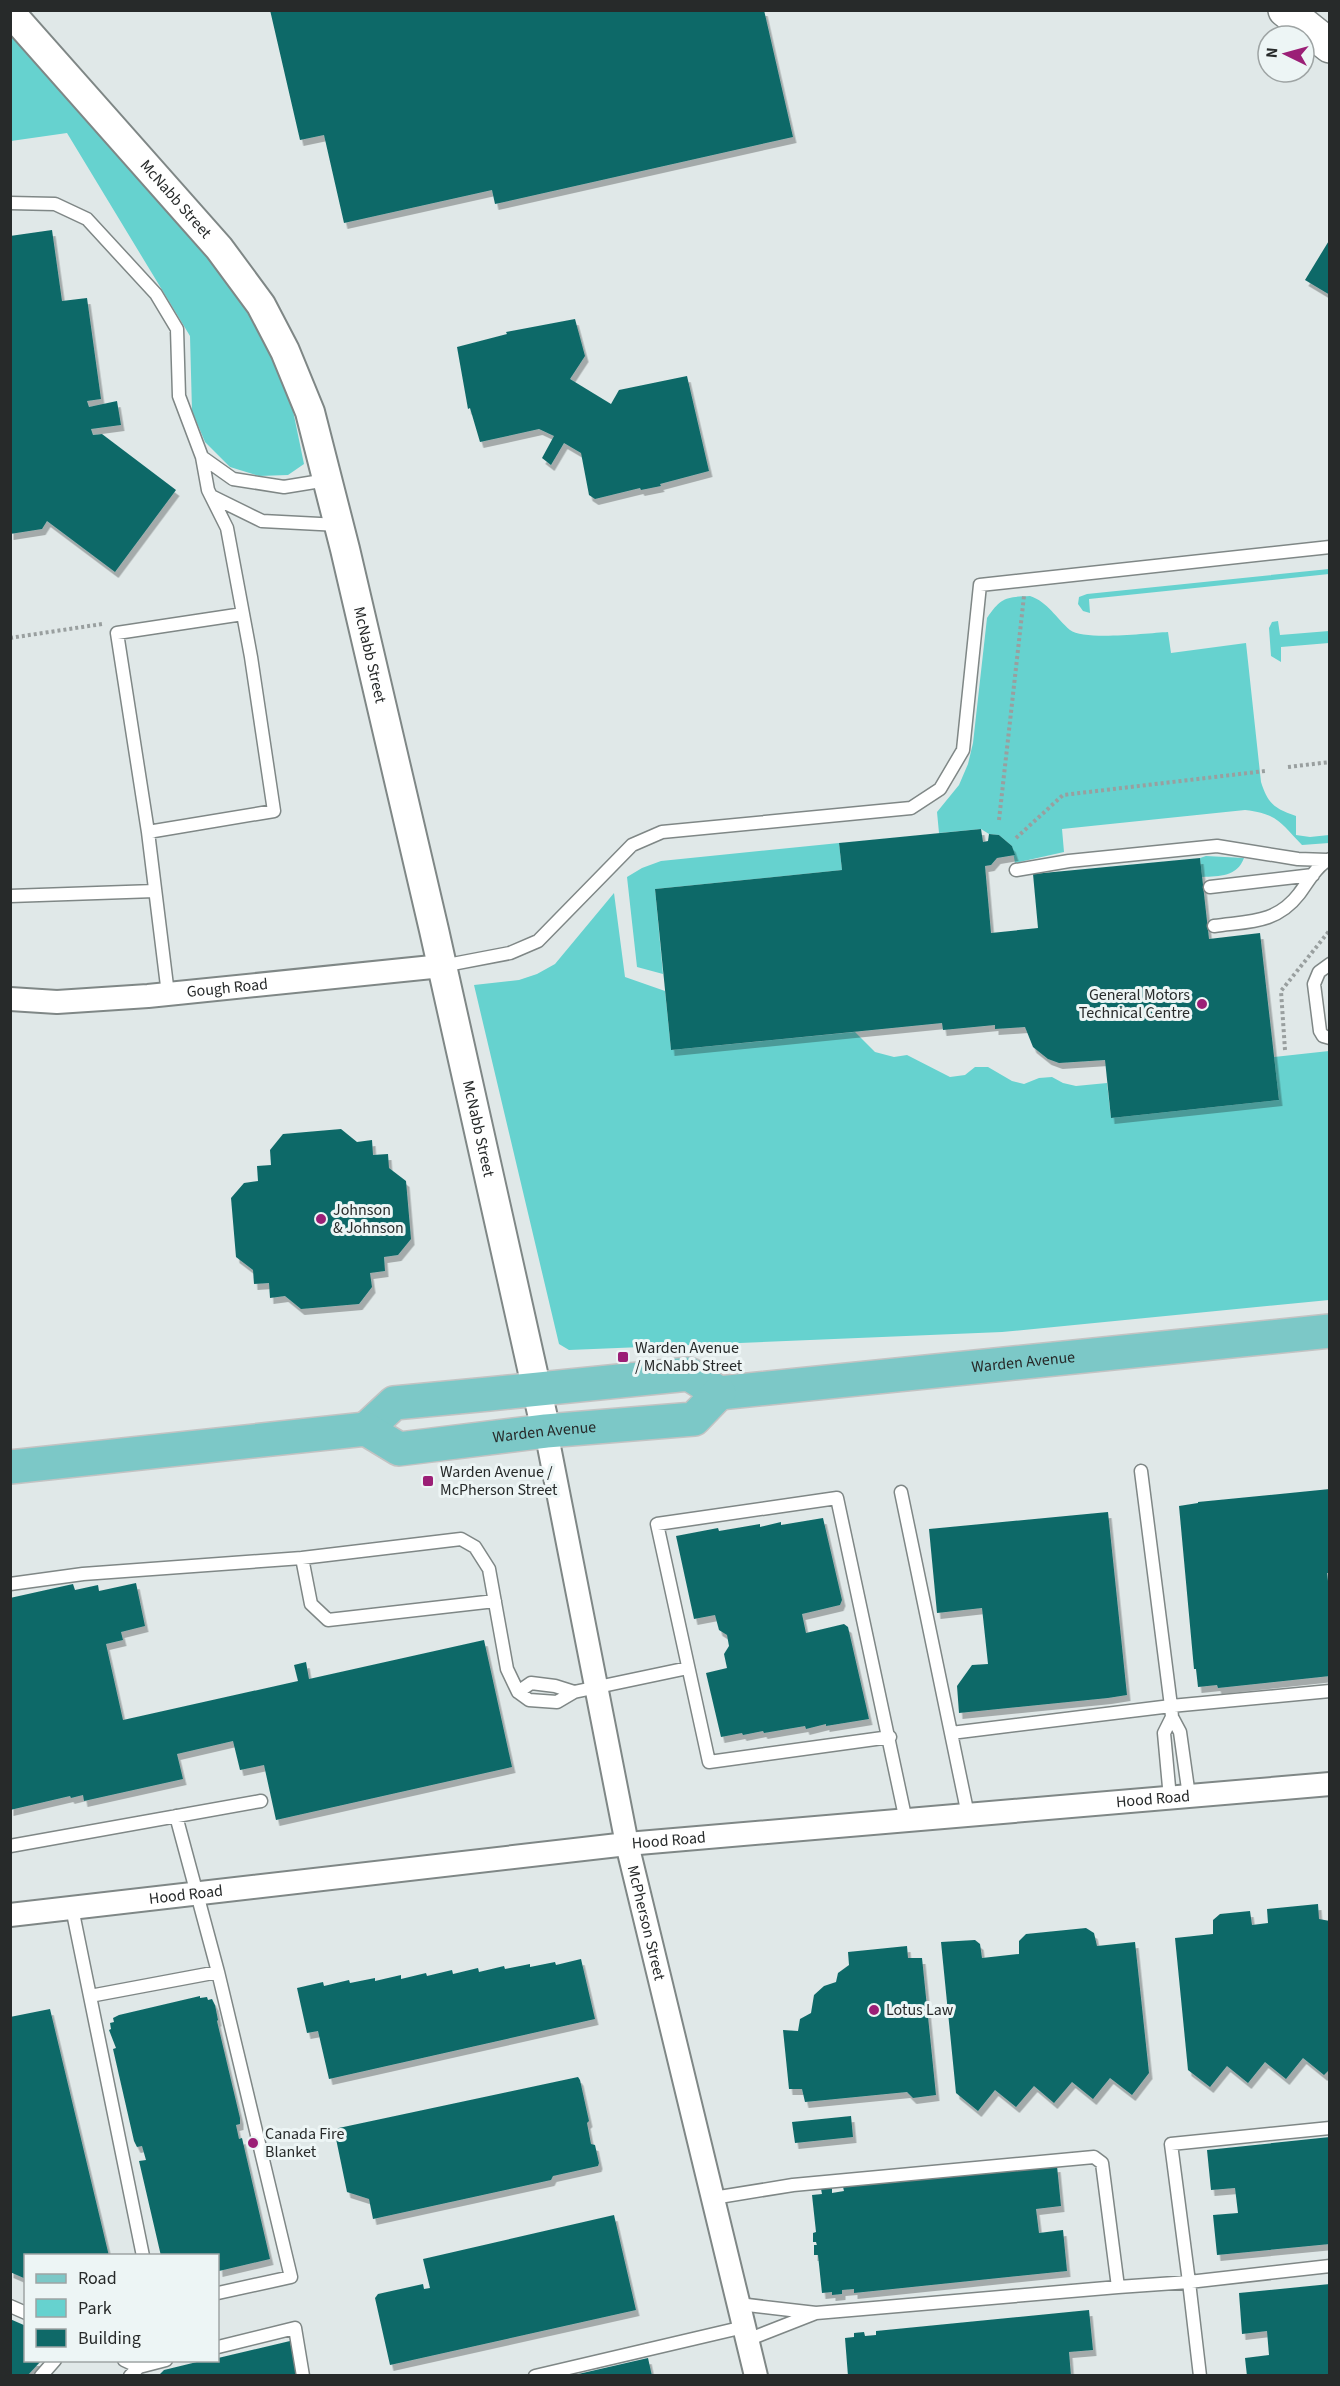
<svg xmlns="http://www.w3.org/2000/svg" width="1340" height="2386" viewBox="0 0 1340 2386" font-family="'Source Sans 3',sans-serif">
<defs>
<filter id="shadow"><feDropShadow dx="3.5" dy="6" stdDeviation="0" flood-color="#0004"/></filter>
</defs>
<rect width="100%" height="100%" fill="#e0e8e8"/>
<!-- green -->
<path fill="#66d2cf" d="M 10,33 L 158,198 L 233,288 L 269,349 L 291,401 L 304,464 L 288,475 L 259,476 L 230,467 L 205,442 L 192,411 L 190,336 L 67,133 L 11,141 Z
M 1329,569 L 1329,574 L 1089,599 L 1090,613 L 1083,611 L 1078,604 L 1079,597 L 1087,594 Z
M 1030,596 C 1048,602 1056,618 1070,630 C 1084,641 1148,633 1168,632 L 1171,653 L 1246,643 L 1261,782 C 1268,804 1274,808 1296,816 L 1296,835 L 1310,837 L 1329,835 L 1329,843 L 1302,845 C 1281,824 1279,814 1245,810 L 1062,829 L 1064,852 L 1015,863 L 1012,846 L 999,835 L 989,834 L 981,829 L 939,833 L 937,812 L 959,785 L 968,764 L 973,743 L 987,618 C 1001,597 1006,597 1030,596 Z
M 1278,621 L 1280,635 L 1329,631 L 1329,643 L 1281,647 L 1281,662 L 1271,656 L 1269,628 L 1272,622 Z
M 839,843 L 842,870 L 655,889 L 663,974 L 637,967 L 627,877 L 642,868 L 661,861 Z
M 1206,856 L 1244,858 C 1237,877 1220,876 1202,877 L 1200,858 Z
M 614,893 L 625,977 L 665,991 L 671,1050 L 855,1032 L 875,1052 L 894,1057 L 907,1055 L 950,1077 L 965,1075 L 975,1067 L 988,1067 L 1012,1081 L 1024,1084 L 1039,1078 L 1052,1077 L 1063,1083 L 1076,1086 L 1107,1083 L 1111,1118 L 1279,1100 L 1274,1057 L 1329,1051 L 1329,1300 L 1002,1332 L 569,1350 L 559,1344 L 474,985 L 519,980 L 537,974 L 555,964 Z"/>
<!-- building -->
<path fill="#0f6968" filter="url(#shadow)" d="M 270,10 L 764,10 L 793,137 L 495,204 L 492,190 L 344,223 L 324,135 L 300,140 Z
M 52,230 L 62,301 L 87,298 L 101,399 L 87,401 L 89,407 L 117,401 L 121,425 L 91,429 L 93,435 L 102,434 L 176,490 L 115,572 L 47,521 L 42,529 L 10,534 L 10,236 Z
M 1330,239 L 1330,295 L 1305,280 Z
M 575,319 L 585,356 L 570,379 L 611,404 L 619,390 L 687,376 L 709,471 L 660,484 L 661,486 L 641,490 L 640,488 L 595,499 L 589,495 L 581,453 L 564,443 L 551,465 L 542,458 L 554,436 L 539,429 L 480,442 L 470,408 L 468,409 L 457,347 L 507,334 L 506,332 Z
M 981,829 L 983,842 L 988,841 L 989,834 L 999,835 L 1012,846 L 1015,855 L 997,858 L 991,865 L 985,866 L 991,933 L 1038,928 L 1033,874 L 1200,858 L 1209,939 L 1260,933 L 1279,1100 L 1111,1118 L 1105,1060 L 1059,1063 L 1048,1059 L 1033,1047 L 1025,1027 L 995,1029 L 995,1025 L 943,1030 L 942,1023 L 671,1050 L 655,889 L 842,870 L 839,843 Z
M 341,1129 L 357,1142 L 372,1140 L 373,1155 L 388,1154 L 389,1168 L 406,1181 L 411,1239 L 398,1255 L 384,1257 L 385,1271 L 370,1273 L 372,1287 L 359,1304 L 301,1309 L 285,1296 L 270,1298 L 269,1283 L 254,1284 L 253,1270 L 236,1257 L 231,1198 L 244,1183 L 258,1181 L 257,1166 L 271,1165 L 270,1150 L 283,1134 Z
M 1330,1489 L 1330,1573 L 1327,1573 L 1330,1597 L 1330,1676 L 1218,1688 L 1217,1685 L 1198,1687 L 1196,1669 L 1194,1669 L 1179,1506 L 1198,1503 L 1198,1502 Z
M 1108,1512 L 1127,1695 L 1108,1698 L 959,1713 L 957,1686 L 972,1665 L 988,1664 L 982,1608 L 937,1613 L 929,1529 Z
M 823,1518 L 842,1600 L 840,1605 L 802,1614 L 806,1633 L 844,1624 L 848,1627 L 869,1719 L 826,1726 L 826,1724 L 806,1729 L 805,1726 L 764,1733 L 763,1731 L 743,1735 L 742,1733 L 721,1737 L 706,1673 L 727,1668 L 724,1654 L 729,1646 L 727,1635 L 719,1630 L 715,1615 L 694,1619 L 676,1536 L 718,1528 L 719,1531 L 760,1524 L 760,1527 L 781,1522 L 781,1525 Z
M 136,1583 L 145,1626 L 121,1632 L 123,1640 L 106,1644 L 123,1720 L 298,1681 L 294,1665 L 306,1662 L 309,1679 L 484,1640 L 512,1767 L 276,1820 L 264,1765 L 240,1770 L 233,1741 L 177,1754 L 183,1779 L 84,1801 L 83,1795 L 71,1798 L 70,1796 L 10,1810 L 10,1598 L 73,1584 L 75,1590 L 98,1585 L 99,1591 Z
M 1318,1904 L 1319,1919 L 1330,1921 L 1330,2069 L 1324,2075 L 1303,2058 L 1286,2079 L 1265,2062 L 1248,2083 L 1227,2066 L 1210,2087 L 1188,2070 L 1175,1938 L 1213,1934 L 1213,1920 L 1220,1914 L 1250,1911 L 1252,1925 L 1268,1923 L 1267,1909 Z
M 1086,1928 L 1094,1933 L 1097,1946 L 1135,1942 L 1149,2073 L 1132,2095 L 1110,2078 L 1093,2099 L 1072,2082 L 1054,2103 L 1034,2086 L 1016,2107 L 995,2090 L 978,2111 L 956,2093 L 941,1942 L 975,1940 L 980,1944 L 982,1958 L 1019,1954 L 1019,1941 L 1026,1934 Z
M 907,1946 L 908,1958 L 922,1958 L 936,2095 L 913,2098 L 907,2092 L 805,2102 L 802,2089 L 789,2089 L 783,2030 L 798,2031 L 800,2019 L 811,2013 L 814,1995 L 824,1986 L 836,1982 L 838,1973 L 849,1965 L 848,1952 Z
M 581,1959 L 595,2019 L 329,2079 L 318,2031 L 307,2033 L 297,1988 L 323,1982 L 324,1986 L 349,1980 L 350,1983 L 375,1978 L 375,1981 L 401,1975 L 401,1979 L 426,1973 L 427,1976 L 452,1970 L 453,1974 L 478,1968 L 479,1972 L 504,1966 L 505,1969 L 530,1964 L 530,1967 L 555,1962 L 556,1965 Z
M 200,1996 L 200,1998 L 207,1997 L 208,2000 L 212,1999 L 215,2005 L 218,2020 L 217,2021 L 240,2118 L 240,2124 L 236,2125 L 239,2139 L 242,2138 L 270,2259 L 219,2271 L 218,2256 L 161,2256 L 139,2161 L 146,2160 L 142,2146 L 137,2147 L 134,2141 L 113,2049 L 116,2048 L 109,2030 L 111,2029 L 110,2023 L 114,2022 L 113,2018 L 119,2015 Z
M 50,2009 L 109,2256 L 26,2256 L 26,2279 L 10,2272 L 10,2017 Z
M 578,2077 L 580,2080 L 589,2121 L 587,2123 L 591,2144 L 595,2145 L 599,2163 L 598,2166 L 553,2176 L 551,2180 L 373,2219 L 369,2199 L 347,2192 L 334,2129 Z
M 851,2116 L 853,2137 L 795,2143 L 792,2122 Z
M 1330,2137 L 1330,2244 L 1217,2255 L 1213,2215 L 1238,2213 L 1235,2188 L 1211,2190 L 1207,2150 Z
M 1057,2166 L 1061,2206 L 1036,2209 L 1039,2233 L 1063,2230 L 1067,2271 L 854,2293 L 854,2289 L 842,2290 L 842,2294 L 832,2295 L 832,2292 L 822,2293 L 818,2255 L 814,2255 L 814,2245 L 817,2245 L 816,2242 L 813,2242 L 813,2233 L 816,2232 L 812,2195 L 822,2194 L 821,2189 L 832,2188 L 832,2193 L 844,2191 L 843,2187 Z
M 614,2215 L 636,2310 L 390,2365 L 375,2298 L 378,2294 L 423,2284 L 424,2289 L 430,2288 L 423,2259 Z
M 1330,2284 L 1330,2376 L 1247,2376 L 1245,2358 L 1269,2355 L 1267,2331 L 1242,2334 L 1239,2293 Z
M 1089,2310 L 1093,2350 L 1069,2352 L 1071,2376 L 848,2376 L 845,2338 L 854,2337 L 854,2333 L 864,2332 L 865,2336 L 876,2335 L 876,2331 Z
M 10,2319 L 26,2326 L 26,2360 L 42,2360 L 27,2376 L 10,2376 Z
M 290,2341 L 297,2376 L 158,2376 L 164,2370 L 205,2360 L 218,2360 L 218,2358 Z
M 648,2358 L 652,2376 L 574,2376 L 574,2375 Z"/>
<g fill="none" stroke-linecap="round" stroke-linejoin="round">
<!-- service casing -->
<g stroke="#7f8786" stroke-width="15">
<path id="service" d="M 10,203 L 55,204 L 87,219 L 156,294 L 177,329 L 179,396 L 202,457 L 208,490 L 227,528 L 251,657 L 274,811 L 148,832 L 168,994
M 202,457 L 233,479 L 284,487 L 327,480
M 211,496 L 262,521 L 339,525
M 148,832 L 117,633 L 243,614
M 1016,870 L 1069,861 L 1217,846 L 1298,859 L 1327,860
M 1210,887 L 1313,875
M 10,896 L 155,891
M 1214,926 C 1248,921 1276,924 1299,894 C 1308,882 1316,866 1330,859
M 1330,964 L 1319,972 L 1314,984 L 1320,1031 L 1323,1036 L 1330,1038
M 442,966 L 510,953 L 538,941 L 632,845 L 662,832 L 911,808 L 940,789 L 963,750 L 980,585 L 1330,547
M 901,1492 L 968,1815
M 302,1558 L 311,1604 L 328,1620 L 495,1601
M 10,1584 L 83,1574 L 302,1558 L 461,1539 L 475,1547 L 489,1569 L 507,1669 L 518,1692
M 574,1692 L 555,1686 L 531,1683 L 518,1692 L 529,1700 L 557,1702 L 574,1692 L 688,1668
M 951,1733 L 1171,1706 L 1141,1471
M 890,1737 L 709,1762 L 657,1524 L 837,1498 L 906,1821
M 1189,1796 L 1180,1732 L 1172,1717 L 1171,1706 L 1330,1691
M 1170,1798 L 1164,1733 L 1172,1717
M 176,1816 L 218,1972
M 10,1846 L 261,1801
M 72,1908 L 143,2256
M 90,1996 L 218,1972 L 291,2277 L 218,2293
M 1330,2128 L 1171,2144 L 1189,2282 L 1330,2266
M 713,2198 L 793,2185 L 1094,2157 L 1102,2163 L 1118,2287 L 1189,2282 L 1200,2376
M 739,2304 L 816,2313 L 747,2340
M 10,2306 L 26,2313
M 816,2313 L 1118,2287
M 218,2347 L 295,2328 L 303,2376
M 124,2360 L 139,2367
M 41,2376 L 55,2360
M 130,2376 L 139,2367 L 166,2360
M 535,2376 L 744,2327"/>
</g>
<!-- minor casing -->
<g stroke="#7f8786" stroke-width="26">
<g id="minor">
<path id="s1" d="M 10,999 L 57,1002 L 148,996 L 442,966"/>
<path id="s2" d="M 546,1431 L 627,1844 L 756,2376"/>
<path id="s3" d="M 10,1915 L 627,1844 L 1330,1784"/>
</g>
</g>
<!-- tertiary casing -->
<g stroke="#7f8786" stroke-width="32">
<g id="tertiary">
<path id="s4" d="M 10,12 L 219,248 L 261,305 L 285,351 L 310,412 L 345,549 L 434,930 L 546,1431"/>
</g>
</g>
<!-- secondary casing -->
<g stroke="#7f8786" stroke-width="36">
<path id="secondary" d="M 1285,10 L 1330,46"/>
</g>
<!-- primary casing -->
<g stroke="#c3c3c3" stroke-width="36">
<g id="primary">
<path id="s5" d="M 366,1429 L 394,1403 L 489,1394 L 689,1374 L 719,1393 L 1330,1331"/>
<path id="s6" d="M 10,1467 L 366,1429 L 399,1449 L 546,1431 L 694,1419 L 719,1393"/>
</g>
</g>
<!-- path -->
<path stroke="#999f9f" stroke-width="4" stroke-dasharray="3 3" stroke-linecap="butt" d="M 10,638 L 102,624
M 1288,767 L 1330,762
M 999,820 L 1024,596
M 1016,838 L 1063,795 L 1265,771
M 1285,1050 L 1281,991 L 1330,930"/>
<!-- service -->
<use href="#service" stroke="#fff" stroke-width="12"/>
<!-- minor -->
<use href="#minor" stroke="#fff" stroke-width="22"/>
<!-- tertiary -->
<use href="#tertiary" stroke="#fff" stroke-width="28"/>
<!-- secondary -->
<use href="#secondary" stroke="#fff" stroke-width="33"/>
<!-- primary -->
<use href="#primary" stroke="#7cc8c7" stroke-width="33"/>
</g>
<!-- markers -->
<g fill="#9b1f76" stroke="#edf5f5" stroke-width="2">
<circle cx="1202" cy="1004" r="6"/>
<circle cx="321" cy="1219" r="6"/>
<rect x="617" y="1351" width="12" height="12" rx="3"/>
<rect x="422" y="1475" width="12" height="12" rx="3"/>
<circle cx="874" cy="2010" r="6"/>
<circle cx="253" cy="2143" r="6"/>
</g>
<g text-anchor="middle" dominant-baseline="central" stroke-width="6" stroke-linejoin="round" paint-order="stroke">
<!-- street labels -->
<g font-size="16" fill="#272a2a" stroke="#edf5f5">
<text stroke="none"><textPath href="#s4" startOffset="250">McNabb Street</textPath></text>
<text stroke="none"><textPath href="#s4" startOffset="754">McNabb Street</textPath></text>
<text stroke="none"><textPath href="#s1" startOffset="218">Gough Road</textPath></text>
<text stroke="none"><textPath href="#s4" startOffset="1240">McNabb Street</textPath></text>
<text stroke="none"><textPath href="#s5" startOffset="676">Warden Avenue</textPath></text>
<text stroke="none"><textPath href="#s6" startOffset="543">Warden Avenue</textPath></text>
<text stroke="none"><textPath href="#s3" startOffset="1149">Hood Road</textPath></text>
<text stroke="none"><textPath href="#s3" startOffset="663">Hood Road</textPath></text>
<text stroke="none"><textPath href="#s3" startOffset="177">Hood Road</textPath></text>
<text stroke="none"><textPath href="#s2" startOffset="502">McPherson Street</textPath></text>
</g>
<!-- poi labels -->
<g font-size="16" fill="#272a2a" stroke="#edf5f5" text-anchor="start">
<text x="1190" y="995" text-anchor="end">General Motors<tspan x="1190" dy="18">Technical Centre</tspan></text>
<text x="333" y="1210">Johnson<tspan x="333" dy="18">&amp; Johnson</tspan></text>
<text x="635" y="1348">Warden Avenue<tspan x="635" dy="18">/ McNabb Street</tspan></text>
<text x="440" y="1472">Warden Avenue /<tspan x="440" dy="18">McPherson Street</tspan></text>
<text x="886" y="2010">Lotus Law</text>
<text x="265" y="2134">Canada Fire<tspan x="265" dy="18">Blanket</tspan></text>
</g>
</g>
<!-- border -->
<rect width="1340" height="2386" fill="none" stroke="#272a2a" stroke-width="24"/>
<!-- legend -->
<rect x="24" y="2254" width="195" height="108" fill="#edf5f5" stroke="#9ea4a4" stroke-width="1.5"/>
<rect x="36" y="2274" width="30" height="9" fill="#7cc8c7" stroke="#9ea4a4" stroke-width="1.5"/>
<text x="78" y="2284" font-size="18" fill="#272a2a">Road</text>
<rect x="36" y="2299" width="30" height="18" fill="#66d2cf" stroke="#9ea4a4" stroke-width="1.5"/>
<text x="78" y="2314" font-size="18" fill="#272a2a">Park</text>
<rect x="36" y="2329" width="30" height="18" fill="#0f6968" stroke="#9ea4a4" stroke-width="1.5"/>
<text x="78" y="2344" font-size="18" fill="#272a2a">Building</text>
<!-- north arrow -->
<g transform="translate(1286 54) rotate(275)"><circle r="28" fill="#edf5f5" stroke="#9ea4a4" stroke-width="1.5"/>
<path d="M0-4.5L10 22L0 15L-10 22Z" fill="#9b1f76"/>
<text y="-9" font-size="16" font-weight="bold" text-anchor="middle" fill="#272a2a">N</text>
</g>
</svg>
